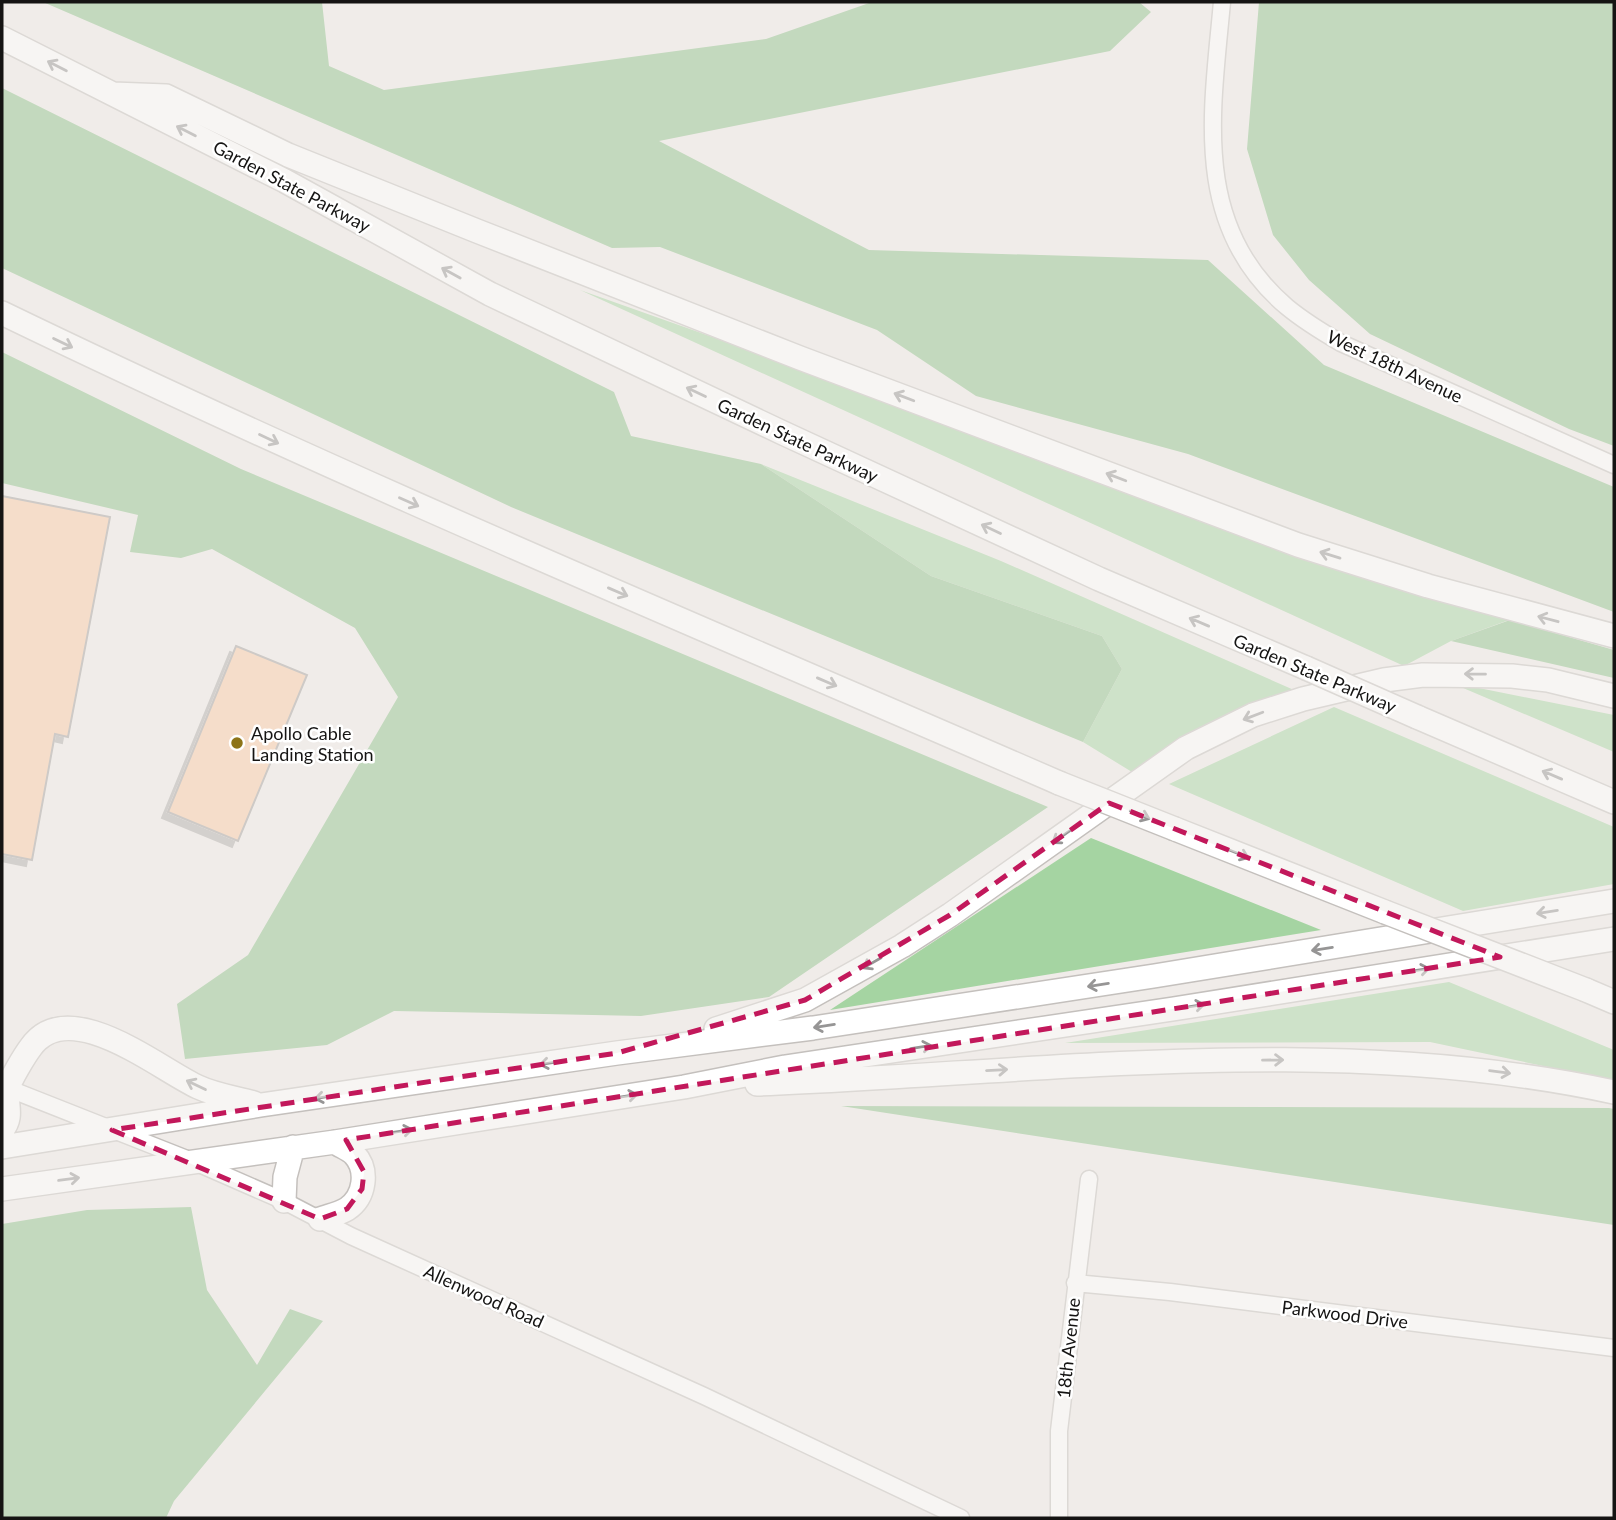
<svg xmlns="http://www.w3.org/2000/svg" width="1616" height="1520" viewBox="0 0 1616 1520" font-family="Lato,sans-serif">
<defs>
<filter id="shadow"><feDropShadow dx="-6" dy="6" stdDeviation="0" flood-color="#0004"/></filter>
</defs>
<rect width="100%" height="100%" fill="#f0ece9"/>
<!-- green -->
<path fill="#a5d4a2" d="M 580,290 L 1509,620 L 1451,641 L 1404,666 Z
M 761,464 L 1001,561 L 1294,690 L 1179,738 L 1132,772 L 1083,742 L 1122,669 L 1102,636 L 931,576 Z
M 1449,682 L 1614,715 L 1614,752 Z
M 1334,707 L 1614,827 L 1614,884 L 1463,911 L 1169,784 Z
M 1091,838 L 1321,930 L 830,1010 Z
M 1449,982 L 1614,1050 L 1614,1081 L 1430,1042 L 1065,1043 Z"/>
<!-- forest -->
<path fill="#8dc08a" d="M 43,2 L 322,2 L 329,66 L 384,90 L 766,39 L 872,2 L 1139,2 L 1151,12 L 1110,51 L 659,141 L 869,250 L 1208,260 L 1324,365 L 1614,487 L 1614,612 L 1188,454 L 976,396 L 877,330 L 660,247 L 612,248 Z
M 1259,2 L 1614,2 L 1614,446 L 1569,429 L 1370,334 L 1309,280 L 1273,235 L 1247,149 Z
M 2,88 L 614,392 L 631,436 L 761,464 L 931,576 L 1102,636 L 1122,669 L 1083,742 L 511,507 L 2,268 Z
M 2,352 L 241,469 L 1048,807 L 769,997 L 641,1016 L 394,1011 L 327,1045 L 185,1059 L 177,1004 L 248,955 L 398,697 L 355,628 L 212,549 L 181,558 L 130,552 L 138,515 L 2,483 Z
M 1510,620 L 1614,650 L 1614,678 L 1451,641 Z
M 841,1106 L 1609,1108 L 1614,1109 L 1614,1225 Z
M 191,1207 L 207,1290 L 257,1365 L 290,1309 L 323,1321 L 174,1501 L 166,1518 L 2,1518 L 2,1224 L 87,1210 Z"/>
<!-- building -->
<path fill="#facaa4" stroke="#a4a09d" stroke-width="2" filter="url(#shadow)" d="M 2,496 L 110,517 L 68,737 L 55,734 L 32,860 L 2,854 Z
M 236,646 L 307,675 L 238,841 L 168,812 Z"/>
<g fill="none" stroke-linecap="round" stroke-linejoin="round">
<!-- minor casing -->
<g stroke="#c4c0bd" stroke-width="19">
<path id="minor" d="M 1222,2 C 1212,112 1191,226 1287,307 C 1304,321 1322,332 1341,343 L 1614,465
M 2,1086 L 197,1163 L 284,1201 L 351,1236 L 704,1396 L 961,1518
M 1075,1283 L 1170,1292 L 1614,1348
M 1059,1518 L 1059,1431 L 1089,1179"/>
</g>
<!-- highway casing -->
<g stroke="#c4c0bd" stroke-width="26">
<path id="highway" d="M 2,38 L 285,181 L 490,294 L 783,433 L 1099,579 L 1306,668
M 113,94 L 166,96 L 288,155 L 477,231 L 800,358 L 1298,545 L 1428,586 L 1614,636
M 2,313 C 349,481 705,629 1059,783
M 1417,717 L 1614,802
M 1175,829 L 1385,912
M 1586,990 L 1614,1002
M 716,1029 L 805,1000 L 902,946 L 950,915 L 1186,748 L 1253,715 L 1303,699 L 1384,680 L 1423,675 L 1512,676 L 1548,680 L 1614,696
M 757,1084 C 1042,1073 1332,1031 1614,1092
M 2,1130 C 14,1116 5,1104 8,1089 C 9,1081 25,1055 31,1047 C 69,994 159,1069 198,1087 C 215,1095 236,1098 254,1103
M 2,1147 L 261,1105 L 617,1053 L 813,1028 L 1154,976 L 1614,901
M 2,1189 L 335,1142 L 684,1087 L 785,1067 L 1173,1009 L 1614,939
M 284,1201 L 285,1177 L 293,1147
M 320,1219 C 328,1216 339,1214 347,1209 C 365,1197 369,1170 354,1154 C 349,1149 340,1146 335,1142"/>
</g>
<!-- minor -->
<use href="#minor" stroke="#fff" stroke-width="16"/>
<!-- highway -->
<use href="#highway" stroke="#fff" stroke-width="23"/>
<!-- highway-bridge casing -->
<g stroke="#c4c0bd" stroke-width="26" stroke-linecap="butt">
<path id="highway-bridge" d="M 1306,668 L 1417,717
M 1059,783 L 1175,829
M 1385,912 L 1586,990"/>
</g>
<!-- highway-bridge -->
<use href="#highway-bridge" stroke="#fff" stroke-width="23"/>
</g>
<!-- one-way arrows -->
<defs><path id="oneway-shaft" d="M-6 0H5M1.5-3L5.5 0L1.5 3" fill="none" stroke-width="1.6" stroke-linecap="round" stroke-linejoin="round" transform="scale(1.75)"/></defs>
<g stroke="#969595">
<use href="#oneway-shaft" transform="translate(57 66) rotate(-153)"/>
<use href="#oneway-shaft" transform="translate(186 131) rotate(-153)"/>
<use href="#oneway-shaft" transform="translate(451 273) rotate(-151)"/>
<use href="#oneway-shaft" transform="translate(63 343) rotate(26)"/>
<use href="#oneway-shaft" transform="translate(696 392) rotate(-155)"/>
<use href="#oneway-shaft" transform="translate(904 397) rotate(-159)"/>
<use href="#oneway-shaft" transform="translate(269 439) rotate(25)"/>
<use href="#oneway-shaft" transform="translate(1116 477) rotate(-159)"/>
<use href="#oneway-shaft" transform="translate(409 502) rotate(24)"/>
<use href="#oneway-shaft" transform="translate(991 529) rotate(-155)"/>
<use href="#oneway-shaft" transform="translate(1330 555) rotate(-163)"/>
<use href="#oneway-shaft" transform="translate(618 592) rotate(23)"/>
<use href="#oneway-shaft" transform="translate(1548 619) rotate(-165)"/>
<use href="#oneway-shaft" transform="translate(1199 622) rotate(-157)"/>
<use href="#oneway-shaft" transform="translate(1475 674) rotate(-179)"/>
<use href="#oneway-shaft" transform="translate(827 682) rotate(23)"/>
<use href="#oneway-shaft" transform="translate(1253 716) rotate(159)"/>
<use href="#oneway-shaft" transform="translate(1552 775) rotate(-157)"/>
<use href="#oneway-shaft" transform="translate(1140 815) rotate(22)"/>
<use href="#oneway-shaft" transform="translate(1061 837) rotate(145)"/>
<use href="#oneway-shaft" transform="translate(1239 854) rotate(22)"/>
<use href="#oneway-shaft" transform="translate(1547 912) rotate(171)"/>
<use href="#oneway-shaft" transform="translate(1322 949) rotate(171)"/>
<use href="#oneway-shaft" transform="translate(872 963) rotate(150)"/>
<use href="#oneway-shaft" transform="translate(1419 970) rotate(-9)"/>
<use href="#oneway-shaft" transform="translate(1098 985) rotate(171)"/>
<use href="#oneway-shaft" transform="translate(1194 1006) rotate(-9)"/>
<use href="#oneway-shaft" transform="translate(824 1026) rotate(171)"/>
<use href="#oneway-shaft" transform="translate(921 1047) rotate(-9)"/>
<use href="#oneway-shaft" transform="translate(1273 1060) rotate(-1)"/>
<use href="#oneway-shaft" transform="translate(550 1063) rotate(171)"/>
<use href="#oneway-shaft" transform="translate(997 1070) rotate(-3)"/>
<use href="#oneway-shaft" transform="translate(1500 1072) rotate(7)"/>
<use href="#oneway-shaft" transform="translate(196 1085) rotate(-154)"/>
<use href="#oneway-shaft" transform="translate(627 1096) rotate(-9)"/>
<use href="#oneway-shaft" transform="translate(325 1097) rotate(171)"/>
<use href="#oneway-shaft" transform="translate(402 1131) rotate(-9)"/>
<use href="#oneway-shaft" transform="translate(69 1179) rotate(-8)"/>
</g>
<!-- marked area -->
<path d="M0 0H1616V1520H0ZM 1109,803 L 1500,957 L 346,1140 L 364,1172 L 362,1189 L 347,1209 L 320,1219 L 112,1130 L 617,1053 L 805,1000 L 950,915 Z" fill="#f0ece9" fill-opacity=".55" fill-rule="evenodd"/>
<path fill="none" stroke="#c2185b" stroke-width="5" stroke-dasharray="14 9" stroke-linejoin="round" d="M 1109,803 L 1500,957 L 346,1140 L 364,1172 L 362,1189 L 347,1209 L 320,1219 L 112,1130 L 617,1053 L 805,1000 L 950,915 Z"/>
<!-- markers -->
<circle fill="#8d7418" stroke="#fff" stroke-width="2.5" cx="237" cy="743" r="7"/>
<g text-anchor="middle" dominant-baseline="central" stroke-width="5" stroke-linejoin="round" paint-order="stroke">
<!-- street labels -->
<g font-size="18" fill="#151413" stroke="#fff">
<text transform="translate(292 186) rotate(28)">Garden State Parkway</text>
<text transform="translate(1395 366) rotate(25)">West 18th Avenue</text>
<text transform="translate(798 440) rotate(25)">Garden State Parkway</text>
<text transform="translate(1315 673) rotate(23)">Garden State Parkway</text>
<text transform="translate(484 1296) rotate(24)">Allenwood Road</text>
<text transform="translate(1345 1314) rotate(7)">Parkwood Drive</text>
<text transform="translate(1068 1348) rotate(-84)">18th Avenue</text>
</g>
<!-- poi labels -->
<g font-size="18" fill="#151413" stroke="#fff" text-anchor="start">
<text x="251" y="733">Apollo Cable<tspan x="251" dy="21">Landing Station</tspan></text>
</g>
</g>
<!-- border -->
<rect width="1616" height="1520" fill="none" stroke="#151413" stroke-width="7"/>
</svg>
